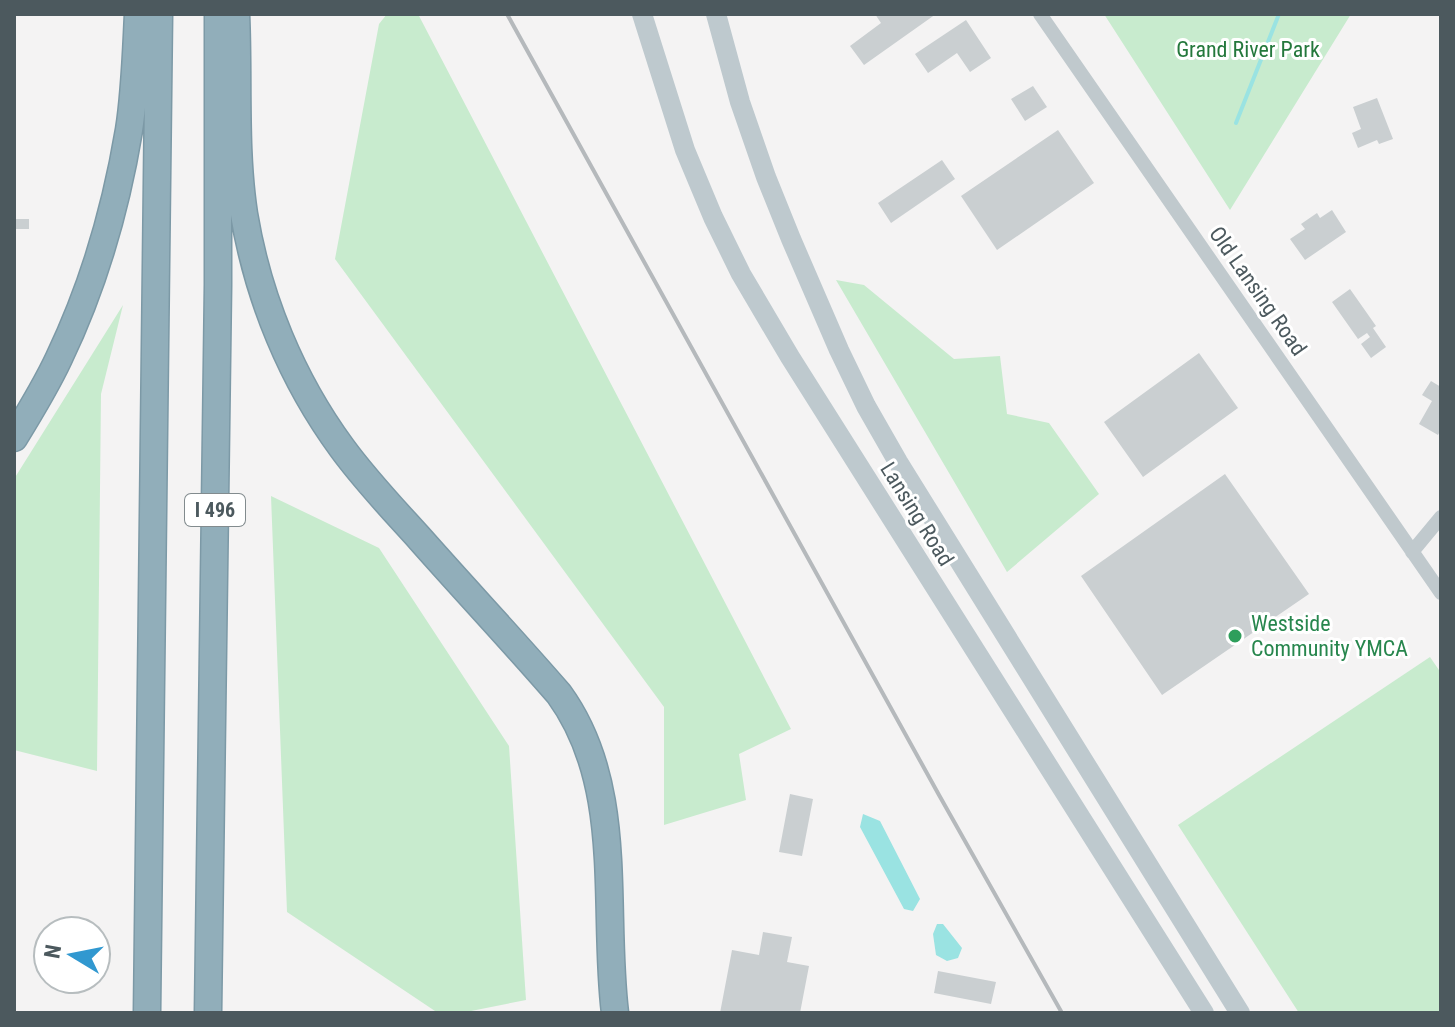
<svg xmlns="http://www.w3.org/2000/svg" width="1455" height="1027" viewBox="0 0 1455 1027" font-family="'Roboto Condensed',sans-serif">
<rect width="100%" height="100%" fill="#f4f3f3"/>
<!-- green -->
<path fill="#c8ebce" d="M 387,14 L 418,14 L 791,729 L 739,754 L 746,800 L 664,825 L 664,707 L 335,259 L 379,24 Z
M 1104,14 L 1351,14 L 1230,210 Z
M 836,280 L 864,285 L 954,359 L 1000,356 L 1007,414 L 1049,423 L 1099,494 L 1007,572 Z
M 123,305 L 101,394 L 97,771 L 14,750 L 14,479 Z
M 271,496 L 379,548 L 509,746 L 526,1000 L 461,1013 L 438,1013 L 287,912 Z
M 1430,657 L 1441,673 L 1441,1013 L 1299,1013 L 1178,825 Z"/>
<!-- water -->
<path fill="#9ae3e2" d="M 863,814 L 880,821 L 920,899 L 913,911 L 904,909 L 860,827 Z
M 937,924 L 943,924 L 962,948 L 958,958 L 947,961 L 936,955 L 933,934 Z"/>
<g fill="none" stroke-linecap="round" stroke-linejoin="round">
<!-- stream -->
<path stroke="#9ae3e2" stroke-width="4" d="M 1236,123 L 1279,14"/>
</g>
<!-- building -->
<path fill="#cacfd1" d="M 875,14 L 936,14 L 864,65 L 850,46 L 881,23 Z
M 966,20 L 991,58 L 970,72 L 957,53 L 928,73 L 915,54 Z
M 1033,86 L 1047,107 L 1025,121 L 1011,99 Z
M 1377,98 L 1393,139 L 1379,144 L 1377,140 L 1358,148 L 1352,133 L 1361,129 L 1353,107 Z
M 1058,130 L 1094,183 L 997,250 L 961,196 Z
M 942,160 L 955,179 L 891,223 L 878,203 Z
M 1332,210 L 1346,232 L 1305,260 L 1290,239 L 1305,229 L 1301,224 L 1317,213 L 1320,218 Z
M 14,219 L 29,219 L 29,229 L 14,229 Z
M 1350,289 L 1376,326 L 1373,328 L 1386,347 L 1371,358 L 1361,344 L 1370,337 L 1367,333 L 1358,339 L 1332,302 Z
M 1199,353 L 1238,408 L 1143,477 L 1104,422 Z
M 1431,381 L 1441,387 L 1441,429 L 1438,435 L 1419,424 L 1432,401 L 1422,395 Z
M 1225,474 L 1309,594 L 1162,695 L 1081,576 Z
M 790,794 L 813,799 L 802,856 L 779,852 Z
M 763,932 L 792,937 L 787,962 L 809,966 L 800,1013 L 720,1013 L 732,950 L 759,955 Z
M 938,971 L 996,982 L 991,1004 L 934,993 Z"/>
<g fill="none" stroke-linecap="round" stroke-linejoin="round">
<!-- highway casing -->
<g stroke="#7c99a6" stroke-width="29">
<path id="highway" d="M 236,14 C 239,81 234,148 244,214 C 258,298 292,380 342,448 C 366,481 394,510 421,540 C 467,592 514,642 559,694 C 626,786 602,907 615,1013
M 14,438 C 30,412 46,386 59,358 C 93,287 116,208 129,130 C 135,92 136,53 138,14
M 147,1013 L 159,14
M 208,1013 L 218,285 L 218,14"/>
</g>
<!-- street -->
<path stroke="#c0c9cd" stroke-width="14" d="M 1040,14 L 1441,593
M 1412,552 L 1441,517"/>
<!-- secondary -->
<path stroke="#bec9ce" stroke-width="20" d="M 642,14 L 685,150 L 713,217 L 741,274 L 790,357 L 1204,1013
M 716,14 L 740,102 L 766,177 L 791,239 L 839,350 L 866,406 L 898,462 L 1240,1013"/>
<!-- highway -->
<use href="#highway" stroke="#91aeba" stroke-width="26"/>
<!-- rail -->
<path stroke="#b5b9bc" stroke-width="4" d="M 507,14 L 939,795 L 1062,1013"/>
</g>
<!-- markers -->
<circle fill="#2e9e5b" stroke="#fff" stroke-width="3" cx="1235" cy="636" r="8"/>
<g text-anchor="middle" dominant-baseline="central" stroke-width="6" stroke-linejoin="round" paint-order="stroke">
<!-- shield labels -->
<rect fill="#fff" stroke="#828b8e" stroke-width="2" x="185" y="494" width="60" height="32" rx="6"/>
<g font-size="20" font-weight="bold" fill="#4c595e">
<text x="215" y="510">I 496</text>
</g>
<!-- park labels -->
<g font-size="22" fill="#24783c" stroke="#fff">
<text x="1248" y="49">Grand River Park</text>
</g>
<!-- street labels -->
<g font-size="22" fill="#4c595e" stroke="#fff">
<text transform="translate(1258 291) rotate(55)">Old Lansing Road</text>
<text transform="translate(917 514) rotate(58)">Lansing Road</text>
</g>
<!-- leisure labels -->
<g font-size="22" fill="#27864d" stroke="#fff" text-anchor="start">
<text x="1251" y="623">Westside<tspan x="1251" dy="25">Community YMCA</tspan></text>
</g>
</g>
<!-- border -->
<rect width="1455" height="1027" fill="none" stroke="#4c595e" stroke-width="32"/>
<!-- north arrow -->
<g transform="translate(72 955) rotate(280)"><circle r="38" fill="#ffffff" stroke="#b7bdbf" stroke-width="2"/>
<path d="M0-6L14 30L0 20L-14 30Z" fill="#3198d0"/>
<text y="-12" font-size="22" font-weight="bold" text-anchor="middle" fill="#4c595e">N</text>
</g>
</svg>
